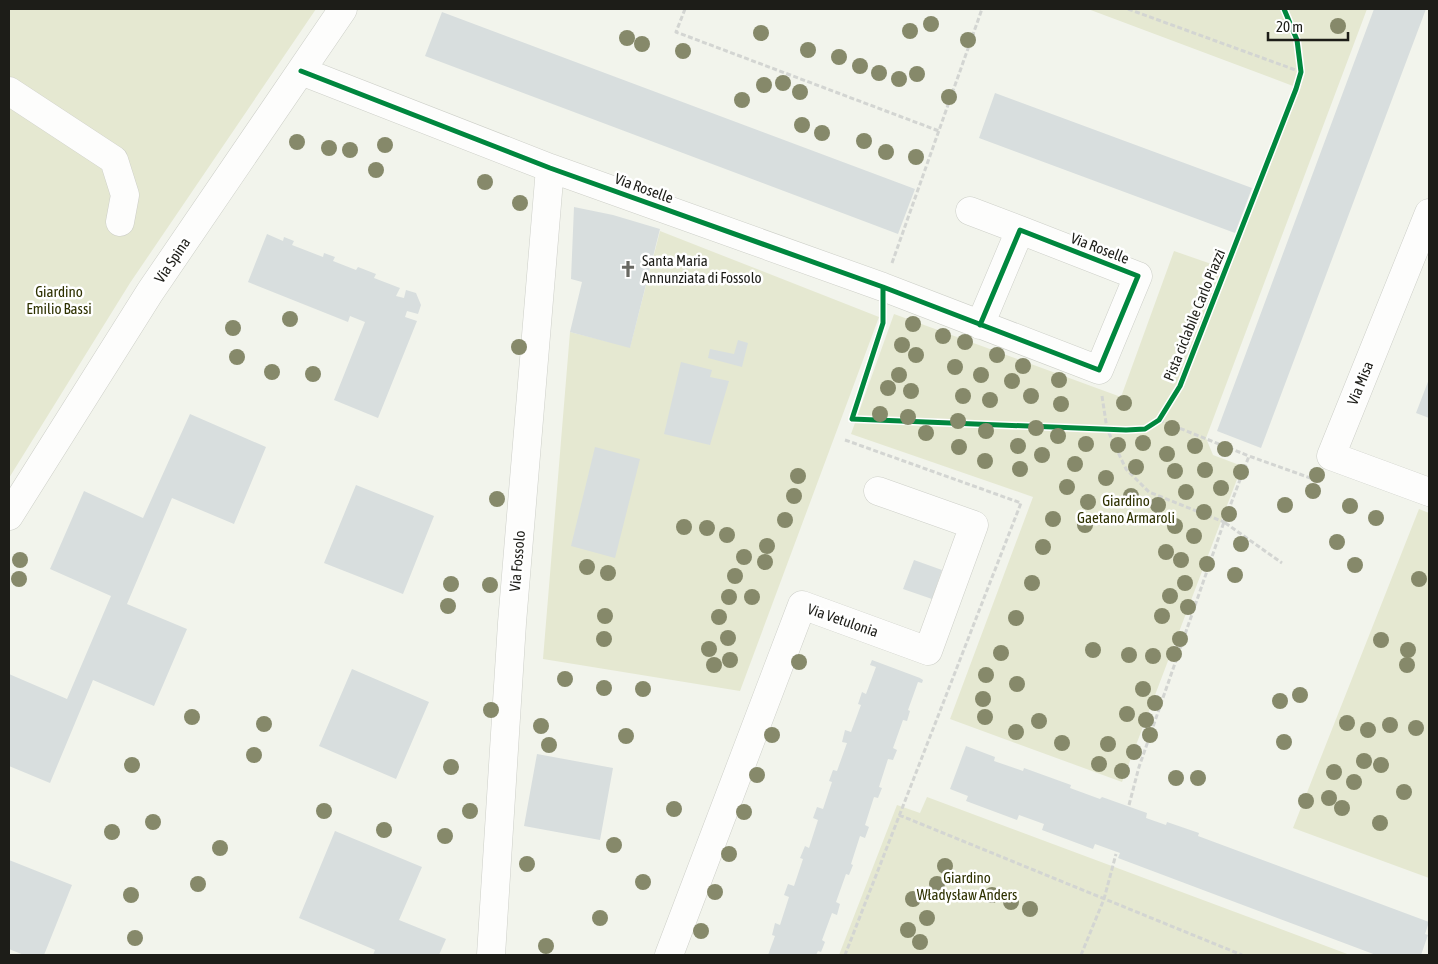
<svg xmlns="http://www.w3.org/2000/svg" width="1438" height="964" viewBox="0 0 1438 964" font-family="'Asap Condensed',sans-serif">
<rect width="100%" height="100%" fill="#f2f4ec"/>
<!-- green -->
<path fill="#e5e8d1" d="M 9,9 L 316,9 L 130,283 L 9,478 Z
M 1088,9 L 1367,9 L 1206,438 L 1213,455 L 1242,466 L 1122,782 L 950,719 L 1033,497 L 851,434 L 894,314 L 1121,397 L 1174,251 L 1223,268 L 1293,86 Z
M 660,231 L 879,317 L 740,691 L 543,659 L 570,332 L 630,347 Z
M 1419,509 L 1429,513 L 1429,878 L 1293,828 Z
M 927,797 L 1350,955 L 839,955 L 897,805 L 920,813 Z"/>
<!-- building -->
<path fill="#d8dede" d="M 1374,9 L 1426,9 L 1261,448 L 1217,431 Z
M 442,12 L 915,189 L 898,234 L 425,56 Z
M 995,93 L 1252,188 L 1235,233 L 979,138 Z
M 574,207 L 613,215 L 660,229 L 630,348 L 570,332 L 582,282 L 571,279 Z
M 267,234 L 283,241 L 284,237 L 294,241 L 292,245 L 323,257 L 324,253 L 335,257 L 333,261 L 356,270 L 358,267 L 376,274 L 374,278 L 400,288 L 396,296 L 404,298 L 406,290 L 416,293 L 421,305 L 418,314 L 407,311 L 405,317 L 417,321 L 378,418 L 334,400 L 365,322 L 350,316 L 348,322 L 248,282 Z
M 738,340 L 748,343 L 742,367 L 708,358 L 710,349 L 734,354 Z
M 681,362 L 712,370 L 710,377 L 729,381 L 710,445 L 664,434 Z
M 1429,379 L 1429,418 L 1416,413 Z
M 190,414 L 266,447 L 234,524 L 172,498 L 127,604 L 187,629 L 154,706 L 93,680 L 50,783 L 9,766 L 9,674 L 67,699 L 111,596 L 50,569 L 84,491 L 143,518 Z
M 595,447 L 640,459 L 615,558 L 571,546 Z
M 356,485 L 434,516 L 403,594 L 324,563 Z
M 914,560 L 942,570 L 932,599 L 903,589 Z
M 872,660 L 920,678 L 923,680 L 922,683 L 918,682 L 908,710 L 910,711 L 907,721 L 903,720 L 893,748 L 897,750 L 893,760 L 888,759 L 879,787 L 882,788 L 878,798 L 874,797 L 865,825 L 869,827 L 865,838 L 860,836 L 851,864 L 853,865 L 849,875 L 846,874 L 836,902 L 840,904 L 837,915 L 832,913 L 822,940 L 825,942 L 821,952 L 818,951 L 816,955 L 768,955 L 775,936 L 772,935 L 775,923 L 780,925 L 789,897 L 784,895 L 788,884 L 794,886 L 803,859 L 800,858 L 805,846 L 809,848 L 818,820 L 813,818 L 817,807 L 823,809 L 832,782 L 829,781 L 833,770 L 837,771 L 847,743 L 842,742 L 845,730 L 851,732 L 861,705 L 858,704 L 862,692 L 866,694 L 876,667 L 870,665 Z
M 352,669 L 429,702 L 396,779 L 319,746 Z
M 966,746 L 995,757 L 994,761 L 1023,771 L 1024,768 L 1071,785 L 1070,788 L 1100,799 L 1102,797 L 1147,813 L 1146,818 L 1166,825 L 1167,822 L 1199,833 L 1198,836 L 1429,922 L 1425,934 L 1428,935 L 1421,955 L 1376,955 L 1118,858 L 1120,853 L 1095,844 L 1093,849 L 1042,830 L 1044,824 L 1019,815 L 1017,820 L 966,801 L 968,796 L 950,789 Z
M 537,754 L 613,768 L 600,840 L 524,826 Z
M 335,831 L 422,867 L 399,920 L 446,939 L 439,955 L 373,955 L 375,950 L 299,918 Z
M 9,860 L 72,885 L 44,955 L 24,955 L 9,949 Z"/>
<g fill="none" stroke-linecap="round" stroke-linejoin="round">
<!-- minor casing -->
<g stroke="#cdcfc8" stroke-width="29">
<path id="minor" d="M 301,71 L 550,168 L 883,287 L 1099,370 L 1138,276 L 1020,230 L 980,325
M 9,91 L 114,160 L 125,195 L 120,222
M 970,211 L 1020,230
M 1429,213 L 1331,456 L 1429,492
M 9,516 L 150,292 L 343,9
M 491,955 L 512,623 L 550,168
M 669,955 L 802,605 L 928,651 L 974,525 L 878,491"/>
</g>
<!-- path -->
<path stroke="#d3d5d2" stroke-width="3" stroke-dasharray="5 2.5" stroke-linecap="butt" d="M 685,9 L 676,32 L 939,131
M 1128,9 L 1301,72
M 892,263 L 982,9
M 1102,396 L 1107,429 L 1126,469 L 1149,492 L 1224,522 L 1249,456 L 1316,480
M 1159,420 L 1249,456
M 845,440 L 1021,503 L 845,955
M 1129,805 L 1139,767 L 1224,522 L 1282,563
M 899,815 L 1242,955
M 1081,955 L 1104,899 L 1116,854"/>
<!-- minor -->
<use href="#minor" stroke="#fdfdfc" stroke-width="28"/>
<!-- cycleway casing -->
<g stroke="#fff" stroke-width="8">
<path id="cycleway" d="M 301,71 L 550,168 L 883,287 L 1099,370 L 1138,276 L 1020,230 L 980,325
M 883,287 L 883,323 L 852,419 L 1126,430 L 1145,429 L 1159,420 L 1180,386 L 1296,89 L 1301,72 L 1297,40 L 1284,9"/>
</g>
<!-- cycleway -->
<use href="#cycleway" stroke="#00873e" stroke-width="5"/>
</g>
<!-- trees -->
<g fill="#86896a">
<circle cx="931" cy="24" r="8"/>
<circle cx="1338" cy="26" r="8"/>
<circle cx="910" cy="31" r="8"/>
<circle cx="761" cy="33" r="8"/>
<circle cx="627" cy="38" r="8"/>
<circle cx="968" cy="40" r="8"/>
<circle cx="642" cy="44" r="8"/>
<circle cx="808" cy="50" r="8"/>
<circle cx="683" cy="51" r="8"/>
<circle cx="839" cy="57" r="8"/>
<circle cx="860" cy="66" r="8"/>
<circle cx="879" cy="73" r="8"/>
<circle cx="917" cy="74" r="8"/>
<circle cx="899" cy="79" r="8"/>
<circle cx="783" cy="83" r="8"/>
<circle cx="764" cy="85" r="8"/>
<circle cx="800" cy="92" r="8"/>
<circle cx="949" cy="97" r="8"/>
<circle cx="742" cy="100" r="8"/>
<circle cx="802" cy="125" r="8"/>
<circle cx="822" cy="133" r="8"/>
<circle cx="864" cy="141" r="8"/>
<circle cx="297" cy="142" r="8"/>
<circle cx="385" cy="145" r="8"/>
<circle cx="329" cy="148" r="8"/>
<circle cx="350" cy="150" r="8"/>
<circle cx="886" cy="152" r="8"/>
<circle cx="916" cy="157" r="8"/>
<circle cx="376" cy="170" r="8"/>
<circle cx="485" cy="182" r="8"/>
<circle cx="520" cy="203" r="8"/>
<circle cx="290" cy="319" r="8"/>
<circle cx="913" cy="324" r="8"/>
<circle cx="233" cy="328" r="8"/>
<circle cx="943" cy="336" r="8"/>
<circle cx="965" cy="342" r="8"/>
<circle cx="902" cy="345" r="8"/>
<circle cx="519" cy="347" r="8"/>
<circle cx="916" cy="355" r="8"/>
<circle cx="997" cy="355" r="8"/>
<circle cx="237" cy="357" r="8"/>
<circle cx="1023" cy="366" r="8"/>
<circle cx="955" cy="367" r="8"/>
<circle cx="272" cy="372" r="8"/>
<circle cx="313" cy="374" r="8"/>
<circle cx="899" cy="375" r="8"/>
<circle cx="981" cy="375" r="8"/>
<circle cx="1059" cy="380" r="8"/>
<circle cx="1012" cy="381" r="8"/>
<circle cx="888" cy="388" r="8"/>
<circle cx="911" cy="391" r="8"/>
<circle cx="963" cy="396" r="8"/>
<circle cx="1031" cy="396" r="8"/>
<circle cx="990" cy="400" r="8"/>
<circle cx="1124" cy="403" r="8"/>
<circle cx="1061" cy="404" r="8"/>
<circle cx="880" cy="414" r="8"/>
<circle cx="908" cy="417" r="8"/>
<circle cx="958" cy="421" r="8"/>
<circle cx="1036" cy="428" r="8"/>
<circle cx="1172" cy="428" r="8"/>
<circle cx="986" cy="431" r="8"/>
<circle cx="926" cy="433" r="8"/>
<circle cx="1058" cy="436" r="8"/>
<circle cx="1143" cy="443" r="8"/>
<circle cx="1086" cy="444" r="8"/>
<circle cx="1118" cy="445" r="8"/>
<circle cx="1018" cy="446" r="8"/>
<circle cx="1195" cy="446" r="8"/>
<circle cx="959" cy="447" r="8"/>
<circle cx="1225" cy="449" r="8"/>
<circle cx="1167" cy="454" r="8"/>
<circle cx="1042" cy="455" r="8"/>
<circle cx="985" cy="461" r="8"/>
<circle cx="1075" cy="464" r="8"/>
<circle cx="1136" cy="467" r="8"/>
<circle cx="1020" cy="469" r="8"/>
<circle cx="1205" cy="470" r="8"/>
<circle cx="1175" cy="471" r="8"/>
<circle cx="1241" cy="472" r="8"/>
<circle cx="1317" cy="475" r="8"/>
<circle cx="798" cy="476" r="8"/>
<circle cx="1106" cy="478" r="8"/>
<circle cx="1067" cy="487" r="8"/>
<circle cx="1221" cy="488" r="8"/>
<circle cx="1313" cy="491" r="8"/>
<circle cx="1186" cy="492" r="8"/>
<circle cx="794" cy="496" r="8"/>
<circle cx="1131" cy="496" r="8"/>
<circle cx="497" cy="499" r="8"/>
<circle cx="1088" cy="502" r="8"/>
<circle cx="1158" cy="505" r="8"/>
<circle cx="1285" cy="505" r="8"/>
<circle cx="1350" cy="506" r="8"/>
<circle cx="1204" cy="512" r="8"/>
<circle cx="1229" cy="514" r="8"/>
<circle cx="1376" cy="518" r="8"/>
<circle cx="1053" cy="519" r="8"/>
<circle cx="785" cy="520" r="8"/>
<circle cx="1085" cy="525" r="8"/>
<circle cx="1175" cy="526" r="8"/>
<circle cx="684" cy="527" r="8"/>
<circle cx="707" cy="528" r="8"/>
<circle cx="727" cy="535" r="8"/>
<circle cx="1194" cy="536" r="8"/>
<circle cx="1337" cy="542" r="8"/>
<circle cx="1241" cy="544" r="8"/>
<circle cx="767" cy="546" r="8"/>
<circle cx="1043" cy="547" r="8"/>
<circle cx="1166" cy="552" r="8"/>
<circle cx="744" cy="557" r="8"/>
<circle cx="20" cy="560" r="8"/>
<circle cx="1181" cy="560" r="8"/>
<circle cx="765" cy="562" r="8"/>
<circle cx="1207" cy="564" r="8"/>
<circle cx="1355" cy="565" r="8"/>
<circle cx="587" cy="567" r="8"/>
<circle cx="608" cy="573" r="8"/>
<circle cx="1235" cy="575" r="8"/>
<circle cx="735" cy="576" r="8"/>
<circle cx="19" cy="579" r="8"/>
<circle cx="1419" cy="579" r="8"/>
<circle cx="1032" cy="583" r="8"/>
<circle cx="1185" cy="583" r="8"/>
<circle cx="451" cy="584" r="8"/>
<circle cx="490" cy="585" r="8"/>
<circle cx="1170" cy="596" r="8"/>
<circle cx="729" cy="597" r="8"/>
<circle cx="752" cy="597" r="8"/>
<circle cx="448" cy="606" r="8"/>
<circle cx="1188" cy="607" r="8"/>
<circle cx="605" cy="616" r="8"/>
<circle cx="1162" cy="616" r="8"/>
<circle cx="719" cy="617" r="8"/>
<circle cx="1016" cy="618" r="8"/>
<circle cx="728" cy="638" r="8"/>
<circle cx="604" cy="639" r="8"/>
<circle cx="1180" cy="639" r="8"/>
<circle cx="1381" cy="640" r="8"/>
<circle cx="709" cy="649" r="8"/>
<circle cx="1093" cy="650" r="8"/>
<circle cx="1408" cy="650" r="8"/>
<circle cx="1001" cy="653" r="8"/>
<circle cx="1174" cy="654" r="8"/>
<circle cx="1129" cy="655" r="8"/>
<circle cx="1153" cy="656" r="8"/>
<circle cx="730" cy="660" r="8"/>
<circle cx="799" cy="662" r="8"/>
<circle cx="714" cy="665" r="8"/>
<circle cx="1407" cy="665" r="8"/>
<circle cx="986" cy="675" r="8"/>
<circle cx="565" cy="679" r="8"/>
<circle cx="1017" cy="684" r="8"/>
<circle cx="604" cy="688" r="8"/>
<circle cx="643" cy="689" r="8"/>
<circle cx="1143" cy="689" r="8"/>
<circle cx="1300" cy="695" r="8"/>
<circle cx="983" cy="699" r="8"/>
<circle cx="1280" cy="701" r="8"/>
<circle cx="1155" cy="703" r="8"/>
<circle cx="491" cy="710" r="8"/>
<circle cx="1127" cy="714" r="8"/>
<circle cx="192" cy="717" r="8"/>
<circle cx="985" cy="717" r="8"/>
<circle cx="1146" cy="720" r="8"/>
<circle cx="1039" cy="721" r="8"/>
<circle cx="1347" cy="723" r="8"/>
<circle cx="264" cy="724" r="8"/>
<circle cx="1390" cy="725" r="8"/>
<circle cx="541" cy="726" r="8"/>
<circle cx="1416" cy="728" r="8"/>
<circle cx="1368" cy="730" r="8"/>
<circle cx="1016" cy="732" r="8"/>
<circle cx="772" cy="735" r="8"/>
<circle cx="1150" cy="735" r="8"/>
<circle cx="626" cy="736" r="8"/>
<circle cx="1284" cy="742" r="8"/>
<circle cx="1062" cy="743" r="8"/>
<circle cx="1108" cy="744" r="8"/>
<circle cx="549" cy="745" r="8"/>
<circle cx="1134" cy="752" r="8"/>
<circle cx="254" cy="755" r="8"/>
<circle cx="1364" cy="761" r="8"/>
<circle cx="1099" cy="764" r="8"/>
<circle cx="132" cy="765" r="8"/>
<circle cx="1381" cy="765" r="8"/>
<circle cx="451" cy="767" r="8"/>
<circle cx="1122" cy="771" r="8"/>
<circle cx="1334" cy="772" r="8"/>
<circle cx="757" cy="775" r="8"/>
<circle cx="1176" cy="778" r="8"/>
<circle cx="1198" cy="778" r="8"/>
<circle cx="1354" cy="782" r="8"/>
<circle cx="1404" cy="792" r="8"/>
<circle cx="1329" cy="798" r="8"/>
<circle cx="1306" cy="801" r="8"/>
<circle cx="1342" cy="808" r="8"/>
<circle cx="674" cy="809" r="8"/>
<circle cx="324" cy="811" r="8"/>
<circle cx="470" cy="811" r="8"/>
<circle cx="744" cy="812" r="8"/>
<circle cx="153" cy="822" r="8"/>
<circle cx="1380" cy="823" r="8"/>
<circle cx="384" cy="830" r="8"/>
<circle cx="112" cy="832" r="8"/>
<circle cx="445" cy="836" r="8"/>
<circle cx="614" cy="845" r="8"/>
<circle cx="220" cy="848" r="8"/>
<circle cx="729" cy="854" r="8"/>
<circle cx="527" cy="864" r="8"/>
<circle cx="945" cy="866" r="8"/>
<circle cx="643" cy="882" r="8"/>
<circle cx="198" cy="884" r="8"/>
<circle cx="937" cy="884" r="8"/>
<circle cx="715" cy="892" r="8"/>
<circle cx="131" cy="895" r="8"/>
<circle cx="992" cy="895" r="8"/>
<circle cx="913" cy="899" r="8"/>
<circle cx="1011" cy="902" r="8"/>
<circle cx="1030" cy="909" r="8"/>
<circle cx="600" cy="918" r="8"/>
<circle cx="927" cy="918" r="8"/>
<circle cx="908" cy="930" r="8"/>
<circle cx="701" cy="931" r="8"/>
<circle cx="135" cy="938" r="8"/>
<circle cx="920" cy="942" r="8"/>
<circle cx="546" cy="946" r="8"/>
</g>
<!-- icons -->
<defs>
<g id="church-bare" transform="scale(1.35)"><path d="M-1.2-6h2.4v3.5h3.3v2.4h-3.3V6h-2.4V-.1h-3.3v-2.4h3.3Z" fill="#686862" stroke="#fff" stroke-width="2.5" paint-order="stroke"/></g>
</defs>
<g fill-rule="evenodd">
<use href="#church-bare" x="628" y="269"/>
</g>
<g text-anchor="middle" dominant-baseline="central" stroke-width="5" stroke-linejoin="round" paint-order="stroke">
<!-- street labels -->
<g font-size="15" fill="#1d1d18" stroke="#fff">
<text transform="translate(644 188) rotate(20)">Via Roselle</text>
<text transform="translate(1100 248) rotate(21)">Via Roselle</text>
<text transform="translate(172 260) rotate(-56)">Via Spina</text>
<text transform="translate(1194 315) rotate(-68)">Pista ciclabile Carlo Piazzi</text>
<text transform="translate(1360 383) rotate(-68)">Via Misa</text>
<text transform="translate(517 561) rotate(-85)">Via Fossolo</text>
<text transform="translate(843 620) rotate(19)">Via Vetulonia</text>
</g>
<!-- poi labels -->
<g font-size="15" fill="#1d1d18" stroke="#fff" text-anchor="start">
<text x="642" y="260">Santa Maria<tspan x="642" dy="17">Annunziata di Fossolo</tspan></text>
</g>
<!-- park labels -->
<g font-size="15" fill="#2e3100" stroke="#fff">
<text x="59" y="291">Giardino<tspan x="59" dy="17">Emilio Bassi</tspan></text>
<text x="1126" y="500">Giardino<tspan x="1126" dy="17">Gaetano Armaroli</tspan></text>
<text x="967" y="877">Giardino<tspan x="967" dy="17">Władysław Anders</tspan></text>
</g>
</g>
<!-- border -->
<rect width="1438" height="964" fill="none" stroke="#1d1d18" stroke-width="20"/>
<!-- scale -->
<path d="M1268 32v8h80v-8" fill="none" stroke="#1d1d18" stroke-width="2.5"/>
<text x="1276" y="32" font-size="15" fill="#1d1d18" stroke="#ffffff" stroke-width="4" paint-order="stroke">20 m</text>
</svg>
